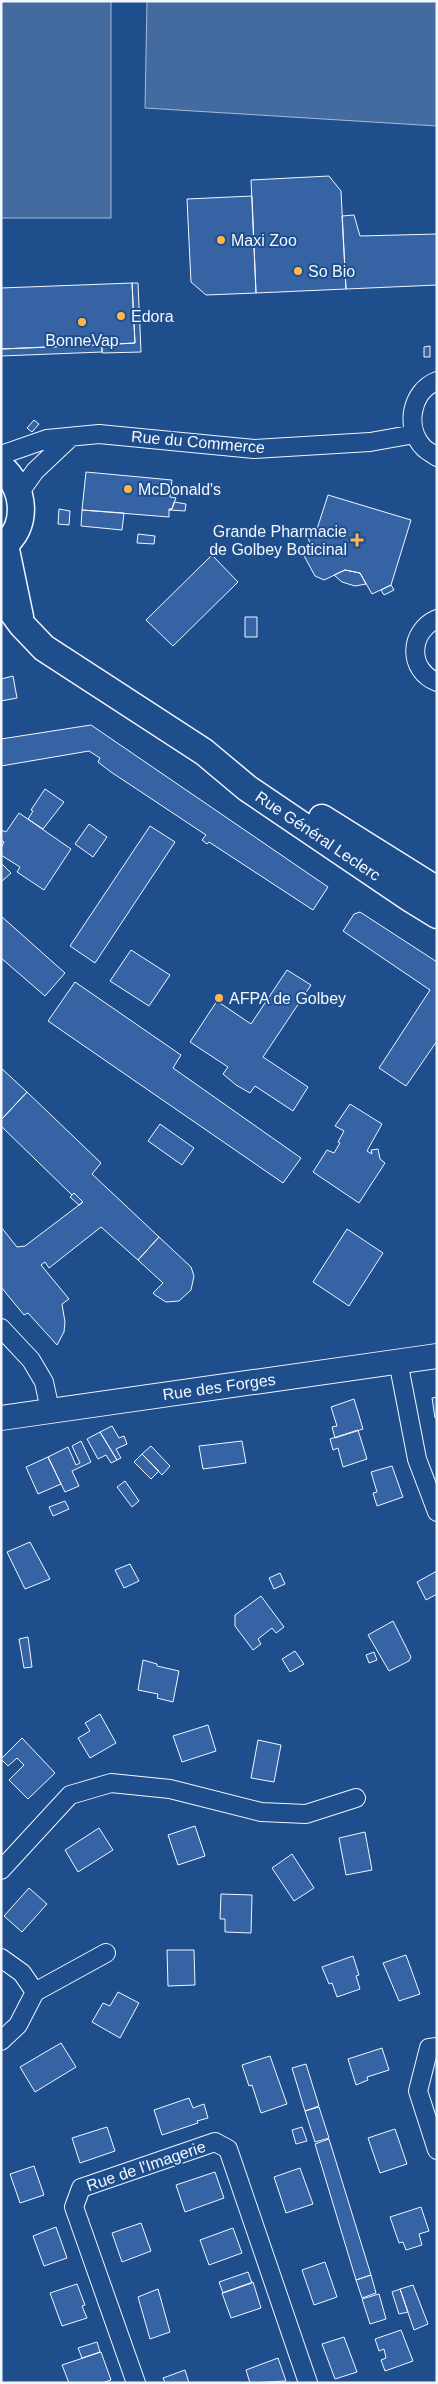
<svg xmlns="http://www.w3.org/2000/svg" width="438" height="2384" viewBox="0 0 438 2384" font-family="Helvetica,sans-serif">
<rect width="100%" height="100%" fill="#1f4e8c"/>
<!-- water -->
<path fill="#446ba0" stroke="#a8bbd7" d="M 1,1 L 111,1 L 111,218 L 1,218 Z
M 147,1 L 437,1 L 437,126 L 145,108 Z"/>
<!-- building -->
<path fill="#3563a3" stroke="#f2f6ff" d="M 329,176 L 341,191 L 346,289 L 256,293 L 251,180 Z
M 252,196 L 256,293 L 206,295 L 191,282 L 187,199 Z
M 354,215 L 360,236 L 437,234 L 437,285 L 346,289 L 342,216 Z
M 132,283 L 138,283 L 141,352 L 102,353 L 102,345 L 135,343 Z
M 132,283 L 135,343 L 1,349 L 1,288 Z
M 102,345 L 102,352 L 1,356 L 1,349 Z
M 430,346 L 430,357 L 424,357 L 424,347 Z
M 34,420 L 39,424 L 32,432 L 27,428 Z
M 86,472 L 172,480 L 170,497 L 176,498 L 172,509 L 169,509 L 169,517 L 82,510 Z
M 328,495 L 411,520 L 391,585 L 372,594 L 360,573 L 345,570 L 324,580 L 315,576 L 302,552 L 312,546 L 306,535 L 317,529 Z
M 174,502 L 186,504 L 185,511 L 169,510 L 172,509 Z
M 59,509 L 70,511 L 69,525 L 58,524 Z
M 82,510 L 124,513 L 122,530 L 81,526 Z
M 138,534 L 155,536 L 154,544 L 137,543 Z
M 212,555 L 238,582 L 173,646 L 146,620 Z
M 345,570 L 360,573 L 366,584 L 355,586 L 342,582 L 334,575 Z
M 391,585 L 394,590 L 384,595 L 381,590 Z
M 245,617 L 257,617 L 257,637 L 245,637 Z
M 13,676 L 17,698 L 1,701 L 1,679 Z
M 91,725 L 328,887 L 313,910 L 209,842 L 207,844 L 202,840 L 206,835 L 111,772 L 98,762 L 100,758 L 89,751 L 1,766 L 1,739 Z
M 45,789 L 64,802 L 43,829 L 28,819 L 33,811 L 31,810 Z
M 19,813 L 71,849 L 44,890 L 17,872 L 20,867 L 1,855 L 1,848 L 4,842 L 1,840 L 1,830 L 6,832 Z
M 89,824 L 107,837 L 93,857 L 75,844 Z
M 150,826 L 175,842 L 95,963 L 70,946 Z
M 1,863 L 11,873 L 1,882 Z
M 360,912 L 437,962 L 437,1041 L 406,1086 L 379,1068 L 430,990 L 343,931 L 354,914 Z
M 1,916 L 65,973 L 45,996 L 1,958 Z
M 131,950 L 170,975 L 149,1006 L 110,981 Z
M 287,970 L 311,985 L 263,1057 L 308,1087 L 293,1111 L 255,1086 L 250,1093 L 236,1085 L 223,1074 L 228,1067 L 190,1042 L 217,1001 L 251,1024 Z
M 75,982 L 181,1055 L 173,1068 L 301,1158 L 283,1183 L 48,1021 Z
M 1,1068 L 27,1092 L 1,1120 Z
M 27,1092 L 101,1163 L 92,1174 L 159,1237 L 138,1260 L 101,1227 L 49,1268 L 45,1262 L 41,1265 L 69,1299 L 62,1304 L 65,1322 L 64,1332 L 57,1345 L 28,1313 L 24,1315 L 1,1287 L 1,1227 L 17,1247 L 25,1246 L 83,1202 L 74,1193 L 72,1195 L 1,1126 L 1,1120 Z
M 350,1104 L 382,1124 L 367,1151 L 372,1154 L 371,1150 L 378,1149 L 380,1159 L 385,1163 L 359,1203 L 313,1172 L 327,1150 L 334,1153 L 340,1143 L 338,1142 L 344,1131 L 335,1126 Z
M 160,1124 L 194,1148 L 182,1165 L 148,1141 Z
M 74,1193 L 83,1202 L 79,1205 L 70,1197 Z
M 347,1229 L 383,1253 L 349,1306 L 313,1282 Z
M 159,1237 L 191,1267 L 194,1276 L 191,1290 L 179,1301 L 166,1302 L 155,1295 L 153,1293 L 163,1283 L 138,1260 Z
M 437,1397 L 437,1418 L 435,1418 L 432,1398 Z
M 354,1399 L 363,1429 L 335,1438 L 332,1427 L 337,1426 L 331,1407 Z
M 112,1426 L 119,1438 L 124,1436 L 127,1444 L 116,1449 L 121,1458 L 117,1460 L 100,1432 Z
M 358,1430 L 367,1459 L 343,1467 L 338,1448 L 333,1450 L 330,1439 Z
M 100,1432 L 117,1460 L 111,1463 L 106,1455 L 98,1459 L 87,1439 Z
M 81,1441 L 91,1462 L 72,1471 L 79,1486 L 65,1492 L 48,1457 L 68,1447 L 76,1465 L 80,1463 L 72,1446 Z
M 242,1441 L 246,1463 L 203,1469 L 199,1446 Z
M 151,1446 L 170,1466 L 162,1475 L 142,1454 Z
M 142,1454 L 159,1471 L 151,1479 L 134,1462 Z
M 48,1457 L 61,1484 L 38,1494 L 26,1467 Z
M 392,1466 L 403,1497 L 377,1506 L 373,1493 L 377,1492 L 371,1472 Z
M 125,1481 L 139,1501 L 132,1507 L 117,1487 Z
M 65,1501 L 69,1509 L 53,1516 L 49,1507 Z
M 30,1542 L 50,1579 L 25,1589 L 7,1552 Z
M 130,1564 L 139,1581 L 124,1588 L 115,1570 Z
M 437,1571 L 437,1594 L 426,1600 L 417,1582 Z
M 280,1573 L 285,1584 L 274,1589 L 269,1578 Z
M 261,1596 L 284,1627 L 276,1633 L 272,1628 L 258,1639 L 261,1644 L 253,1650 L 235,1626 L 235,1615 Z
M 393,1621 L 411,1657 L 409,1661 L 389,1671 L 368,1635 Z
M 28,1637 L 32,1667 L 24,1668 L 19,1639 Z
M 295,1651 L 304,1664 L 290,1672 L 282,1659 Z
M 374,1652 L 377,1660 L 369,1663 L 366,1655 Z
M 143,1660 L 157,1664 L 157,1666 L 179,1671 L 173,1702 L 157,1698 L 158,1694 L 138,1690 Z
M 100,1714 L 116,1743 L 90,1758 L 78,1738 L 90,1731 L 85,1723 Z
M 208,1725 L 216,1751 L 182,1762 L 173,1736 Z
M 22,1738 L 55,1773 L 28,1799 L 9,1780 L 24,1765 L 17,1758 L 8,1766 L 1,1759 Z
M 258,1740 L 281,1745 L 274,1782 L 251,1778 Z
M 195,1826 L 205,1856 L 178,1865 L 168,1835 Z
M 99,1828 L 113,1850 L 78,1872 L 65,1850 Z
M 365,1832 L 372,1870 L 346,1875 L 339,1838 Z
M 292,1854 L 314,1888 L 294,1901 L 272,1868 Z
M 29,1888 L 47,1904 L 22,1932 L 4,1916 Z
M 221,1894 L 252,1895 L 251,1933 L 225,1932 L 225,1919 L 220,1919 Z
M 167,1950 L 194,1950 L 195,1985 L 168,1986 Z
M 406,1955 L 420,1994 L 399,2001 L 383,1963 Z
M 353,1956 L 359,1975 L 356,1976 L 360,1989 L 337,1997 L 332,1983 L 329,1984 L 322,1967 Z
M 118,1992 L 139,2003 L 120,2038 L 92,2022 L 103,2003 L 110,2006 Z
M 61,2043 L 76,2067 L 35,2092 L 20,2067 Z
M 382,2048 L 389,2070 L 367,2077 L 368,2080 L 356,2085 L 348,2059 Z
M 270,2056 L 287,2104 L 261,2113 L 252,2085 L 249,2086 L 242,2065 Z
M 306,2064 L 319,2106 L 305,2111 L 292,2068 Z
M 189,2098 L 193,2108 L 204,2104 L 208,2118 L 197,2121 L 198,2123 L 162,2135 L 154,2110 Z
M 319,2107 L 329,2138 L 315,2142 L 305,2111 Z
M 107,2127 L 115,2151 L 80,2163 L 72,2138 Z
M 302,2127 L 307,2141 L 296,2144 L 292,2130 Z
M 395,2129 L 407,2164 L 380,2173 L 368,2138 Z
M 329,2139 L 371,2275 L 356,2280 L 315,2144 Z
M 34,2166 L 44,2195 L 20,2203 L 10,2174 Z
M 300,2168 L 313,2204 L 286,2213 L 274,2177 Z
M 215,2172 L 224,2198 L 185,2212 L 176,2185 Z
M 421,2207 L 429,2231 L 419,2234 L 422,2245 L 406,2250 L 403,2242 L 399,2243 L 390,2217 Z
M 141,2223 L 151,2251 L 122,2262 L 112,2233 Z
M 56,2227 L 67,2258 L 44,2266 L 33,2236 Z
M 233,2228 L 242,2253 L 209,2265 L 200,2240 Z
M 325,2262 L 337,2297 L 314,2305 L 302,2270 Z
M 248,2272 L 252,2283 L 223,2293 L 219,2282 Z
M 371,2275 L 376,2293 L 362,2298 L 356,2280 Z
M 253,2282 L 261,2308 L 231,2318 L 222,2293 Z
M 77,2284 L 85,2305 L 82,2306 L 87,2318 L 62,2326 L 50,2293 Z
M 413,2285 L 428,2324 L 414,2330 L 400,2289 Z
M 158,2289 L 170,2332 L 150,2339 L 138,2297 Z
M 400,2289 L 408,2312 L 399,2314 L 392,2292 Z
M 379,2294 L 386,2319 L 370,2324 L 362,2299 Z
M 401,2330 L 413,2361 L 385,2371 L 381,2360 L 386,2358 L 384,2349 L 379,2351 L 375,2339 Z
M 344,2337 L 357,2372 L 335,2379 L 322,2344 Z
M 97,2342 L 100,2352 L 82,2358 L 78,2348 Z
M 101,2352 L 111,2380 L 102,2383 L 69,2383 L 62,2365 Z
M 278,2358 L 286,2381 L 250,2383 L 246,2370 Z
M 185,2370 L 189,2383 L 165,2383 L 163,2378 Z"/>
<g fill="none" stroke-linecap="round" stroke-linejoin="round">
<!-- minor casing -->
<g stroke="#f2f6ff" stroke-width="20">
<path id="minor" d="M 437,381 C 411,391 404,428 424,448 C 427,451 433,454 437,457
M 1,455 L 47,439 L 99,434 L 254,449 L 370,442 L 415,434
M 20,492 L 35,471 L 71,437
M 437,619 C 409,631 407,670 437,682
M 1,1328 L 31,1360 L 44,1382 L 50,1410
M 398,1361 L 417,1459 L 437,1512
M 1,1870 L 70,1795 L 111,1783 L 170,1789 L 261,1812 L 306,1814 L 356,1798
M 1,1958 L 22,1973 L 35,1992 L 18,2025 L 1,2041
M 35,1992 L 106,1953
M 437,2047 L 429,2048 L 418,2091 L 437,2150
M 136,2383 L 74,2207 L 81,2188 L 215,2142 L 228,2149 L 308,2383"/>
</g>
<!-- secondary casing -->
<g stroke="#f2f6ff" stroke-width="26">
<path id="secondary" d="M 1,1418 L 437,1356"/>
</g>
<!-- primary casing -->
<g stroke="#f2f6ff" stroke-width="29">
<path id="primary" d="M 1,467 C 25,487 30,528 1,547
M 5,545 L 20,617
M 1,597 L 22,625 L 44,648 L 204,752 L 247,788 L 411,899 L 437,915
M 322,818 L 437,890"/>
</g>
<!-- minor -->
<use href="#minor" stroke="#1f4e8c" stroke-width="18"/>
<!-- secondary -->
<use href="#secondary" stroke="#1f4e8c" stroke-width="24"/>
<!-- primary -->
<use href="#primary" stroke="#1f4e8c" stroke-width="26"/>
</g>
<!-- markers -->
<g fill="#ffb74d" stroke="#1f4e8c" stroke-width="2">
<circle cx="221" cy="240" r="5"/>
<circle cx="298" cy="271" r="5"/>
<circle cx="121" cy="316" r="5"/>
<circle cx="82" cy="322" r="5"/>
<circle cx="128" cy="489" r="5"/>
<path d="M354.5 532.5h5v5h5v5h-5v5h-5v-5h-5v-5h5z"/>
<circle cx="219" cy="998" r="5"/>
</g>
<g text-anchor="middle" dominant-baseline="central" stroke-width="4" stroke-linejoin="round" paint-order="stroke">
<!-- poi labels -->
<g font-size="16" fill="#f2f6ff" stroke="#1f4e8c" text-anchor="start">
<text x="231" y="240">Maxi Zoo</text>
<text x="308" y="271">So Bio</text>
<text x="131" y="316">Edora</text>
<text x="82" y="340" text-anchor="middle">BonneVap</text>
<text x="138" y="489">McDonald's</text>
<text x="347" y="531" text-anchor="end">Grande Pharmacie<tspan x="347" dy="18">de Golbey Boticinal</tspan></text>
<text x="229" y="998">AFPA de Golbey</text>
</g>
<!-- street labels -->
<g font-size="16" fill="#f2f6ff" stroke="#1f4e8c">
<text transform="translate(198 442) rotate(5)">Rue du Commerce</text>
<text transform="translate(318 836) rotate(34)">Rue Général Leclerc</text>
<text transform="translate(219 1387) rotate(-8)">Rue des Forges</text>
<text transform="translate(146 2166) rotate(-19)">Rue de l'Imagerie</text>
</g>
</g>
<!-- border -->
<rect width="438" height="2384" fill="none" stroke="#f2f6ff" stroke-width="5"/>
</svg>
